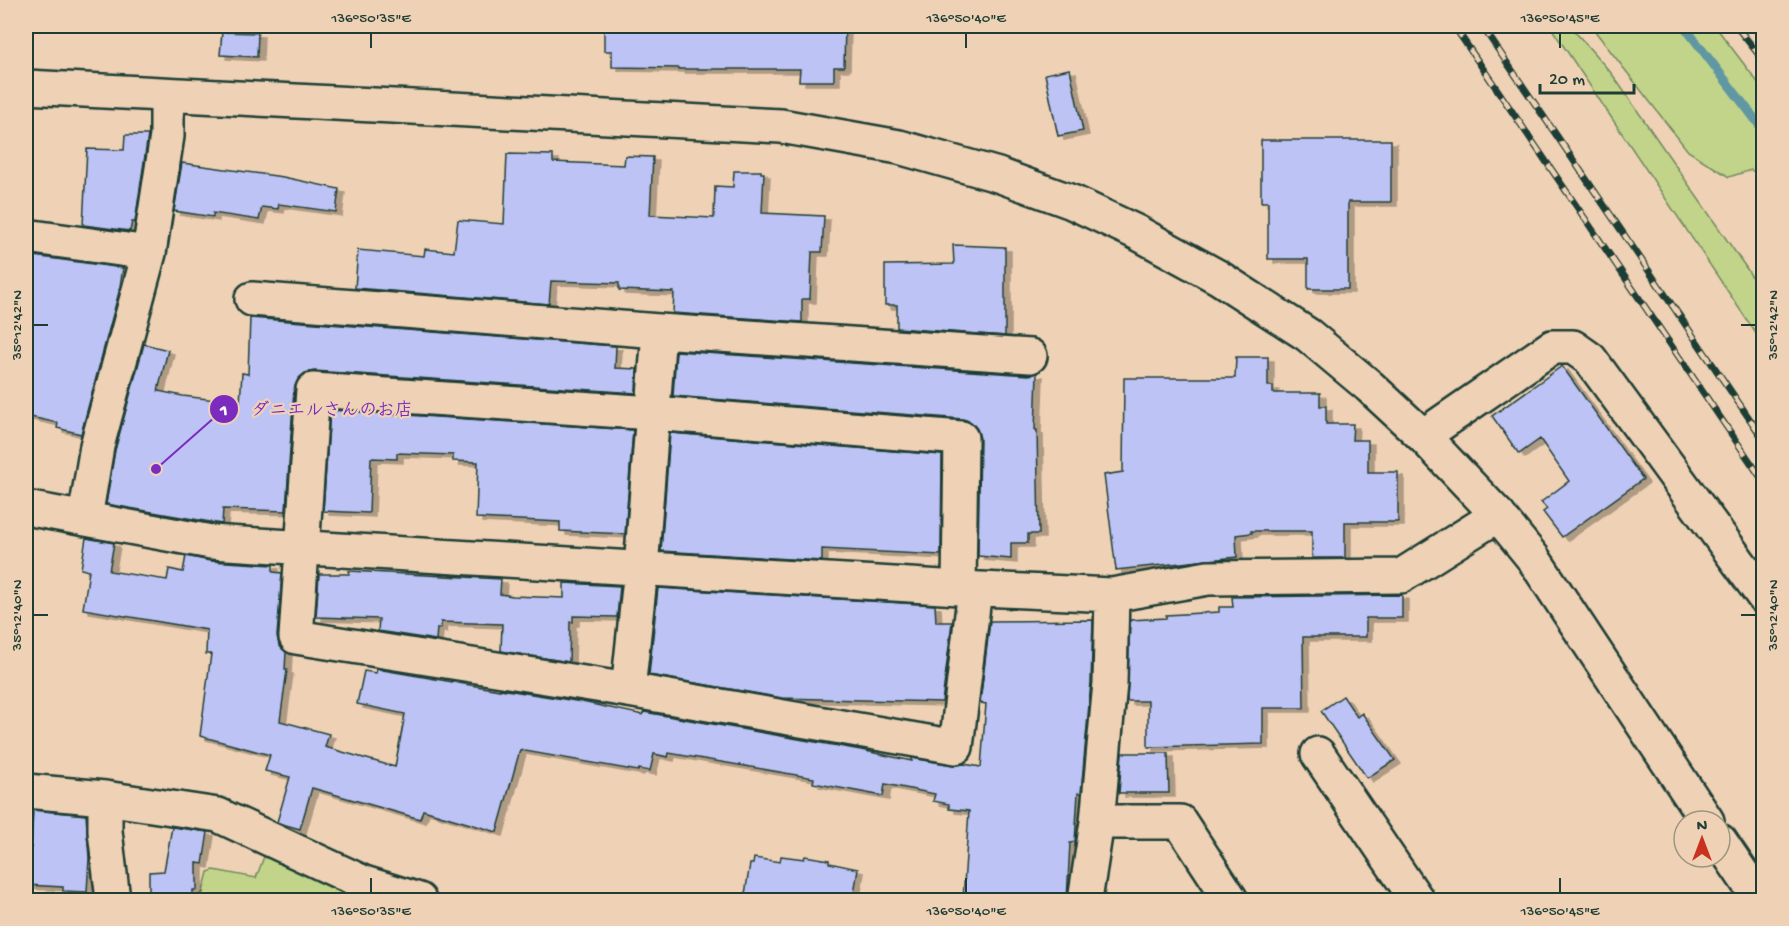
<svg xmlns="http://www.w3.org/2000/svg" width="1789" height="926" viewBox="0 0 1789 926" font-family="'Gochi Hand','Klee One',sans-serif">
<defs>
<filter id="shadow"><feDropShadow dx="6" dy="4" stdDeviation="0" flood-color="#0004"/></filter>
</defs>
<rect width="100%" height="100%" fill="#efd2b5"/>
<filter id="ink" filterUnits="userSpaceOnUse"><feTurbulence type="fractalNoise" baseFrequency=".0167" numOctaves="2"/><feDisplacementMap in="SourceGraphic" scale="12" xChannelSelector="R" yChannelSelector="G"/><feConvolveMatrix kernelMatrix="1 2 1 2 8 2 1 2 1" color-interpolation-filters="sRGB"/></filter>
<g filter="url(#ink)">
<!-- green -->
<path fill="#c1d489" stroke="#70885e" stroke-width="1.5" d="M 1550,26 L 1570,26 L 1612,74 L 1747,269 L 1763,295 L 1763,344 Z
M 1591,26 L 1715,26 L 1763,89 L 1763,177 L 1751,170 L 1729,177 L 1688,151 Z
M 265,854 L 342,885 L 352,900 L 196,900 L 203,892 L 208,872 L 214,870 L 256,878 Z"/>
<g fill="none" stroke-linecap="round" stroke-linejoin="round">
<!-- stream -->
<path stroke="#6097a3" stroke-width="9" d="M 1684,26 L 1764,131"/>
</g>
<!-- building -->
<path fill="#bdc3f5" stroke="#1f3d34" stroke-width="1.5" filter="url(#shadow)" d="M 604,26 L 788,28 L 788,26 L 845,26 L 844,67 L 834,67 L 834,81 L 799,81 L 800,69 L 679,69 L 679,68 L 612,67 L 612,51 L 604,51 Z
M 222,32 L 258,33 L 257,57 L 220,55 Z
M 1070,69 L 1083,131 L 1058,136 L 1045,74 Z
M 125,135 L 148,135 L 135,222 L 132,222 L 130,231 L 83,225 L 87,149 L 124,150 Z
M 1261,140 L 1391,140 L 1391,202 L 1348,202 L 1348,289 L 1308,289 L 1308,259 L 1268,259 L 1268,202 L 1261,202 Z
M 507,154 L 553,155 L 553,162 L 624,165 L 625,156 L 653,157 L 650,215 L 714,218 L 715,186 L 733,187 L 734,171 L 761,171 L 761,173 L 764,173 L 762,213 L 824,216 L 822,252 L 812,252 L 810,299 L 802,299 L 802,322 L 673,313 L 674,292 L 619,290 L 619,283 L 551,281 L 549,304 L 355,288 L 358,250 L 424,256 L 425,249 L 454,252 L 458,220 L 504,224 Z
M 182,163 L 283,177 L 339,189 L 336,212 L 279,204 L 278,209 L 262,207 L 259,220 L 213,213 L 213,217 L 174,211 Z
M 953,245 L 1005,247 L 1005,336 L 897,328 L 897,305 L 885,305 L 885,265 L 954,264 Z
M 26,255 L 123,268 L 119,292 L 81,434 L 57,428 L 58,423 L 26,416 Z
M 250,318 L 616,346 L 615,368 L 637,369 L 636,393 L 314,371 L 305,373 L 298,379 L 294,389 L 286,511 L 223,509 L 222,524 L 106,504 L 115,450 L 144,344 L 168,350 L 158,391 L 183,396 L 240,403 L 242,373 L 248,374 Z
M 676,351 L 1029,375 L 1037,373 L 1035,430 L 1037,430 L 1039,534 L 1028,534 L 1028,543 L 1011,543 L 1011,559 L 978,556 L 980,438 L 977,429 L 971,422 L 963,419 L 673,396 Z
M 1236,357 L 1268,357 L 1268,386 L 1273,386 L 1273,393 L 1320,393 L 1320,406 L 1326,406 L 1326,424 L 1353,424 L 1352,440 L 1368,440 L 1368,472 L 1398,472 L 1398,522 L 1345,522 L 1345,558 L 1312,558 L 1312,531 L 1251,531 L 1252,533 L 1236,535 L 1237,557 L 1116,570 L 1104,475 L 1123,472 L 1124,378 L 1235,378 Z
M 1562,366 L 1643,479 L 1562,537 L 1543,512 L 1547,509 L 1541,502 L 1569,481 L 1540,439 L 1519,454 L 1492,416 Z
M 330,410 L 633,430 L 625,534 L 560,531 L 560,522 L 476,518 L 478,462 L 453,461 L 453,455 L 397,453 L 397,459 L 371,458 L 369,513 L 323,511 Z
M 670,433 L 942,455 L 941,555 L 822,549 L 822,561 L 661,551 Z
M 86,538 L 114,543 L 109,571 L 167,580 L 169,569 L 183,572 L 186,556 L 210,561 L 273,565 L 273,572 L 282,573 L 277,636 L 279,645 L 286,652 L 285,670 L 287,670 L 280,721 L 329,734 L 325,747 L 395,767 L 405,714 L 357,704 L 364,671 L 376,673 L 377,669 L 500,690 L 500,689 L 582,702 L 643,715 L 644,712 L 861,750 L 912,761 L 912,758 L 953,765 L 964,764 L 981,767 L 986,704 L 980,703 L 990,621 L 1093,620 L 1091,682 L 1081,793 L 1078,793 L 1075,842 L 1070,843 L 1067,900 L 963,900 L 969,811 L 949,809 L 949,804 L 933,801 L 935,794 L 885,784 L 883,796 L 813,783 L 814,778 L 669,753 L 668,757 L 654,754 L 650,771 L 639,769 L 638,771 L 520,750 L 497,832 L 423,810 L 420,819 L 312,788 L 300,829 L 282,824 L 277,822 L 290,777 L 265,771 L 270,755 L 200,736 L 211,654 L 206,654 L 207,630 L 83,609 L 89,571 L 81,569 Z
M 349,571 L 501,579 L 500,594 L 513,596 L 564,598 L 564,583 L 620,586 L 617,617 L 573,616 L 573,622 L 570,622 L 569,662 L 501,651 L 502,624 L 441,622 L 441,628 L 437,628 L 436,640 L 378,631 L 379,619 L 316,617 L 319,574 L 349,574 Z
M 658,588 L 935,605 L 936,622 L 952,622 L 942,702 L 782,698 L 649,675 Z
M 1402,595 L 1402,618 L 1366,618 L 1366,637 L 1303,637 L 1304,708 L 1263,708 L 1263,744 L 1148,747 L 1148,701 L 1127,701 L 1130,620 L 1166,618 L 1166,615 L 1219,612 L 1219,607 L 1233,607 L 1232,597 Z
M 1343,696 L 1357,717 L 1362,713 L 1395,760 L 1367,778 L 1321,711 Z
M 1122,753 L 1168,753 L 1169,793 L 1119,793 Z
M 33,810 L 86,815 L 89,858 L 87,892 L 63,891 L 63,887 L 26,885 L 26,848 L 31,848 Z
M 172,827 L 208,832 L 203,864 L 197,863 L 197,890 L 193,890 L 193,899 L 149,900 L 149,872 L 164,871 Z
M 781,856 L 804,859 L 805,856 L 829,860 L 829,863 L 858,869 L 853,900 L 744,900 L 750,864 L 753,864 L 754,858 L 780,862 Z"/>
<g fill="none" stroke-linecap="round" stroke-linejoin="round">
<!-- street casing -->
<g stroke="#1f3d34" stroke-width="38">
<path id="street" d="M 26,236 L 149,253
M 252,299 L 659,331 L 1030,356
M 1423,436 L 1552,347 L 1573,347 L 1590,359 L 1764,597
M 26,508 L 211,542 L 959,588 L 1112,595 L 1208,578 L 1401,576 L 1498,515
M 85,518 L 97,446 L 149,253 L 167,136 L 167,95
M 959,588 L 961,438 L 653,413 L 313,390 L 296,637 L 628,690 L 956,747 L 975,589
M 628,690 L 641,569 L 659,331
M 1318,754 L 1417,900
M 26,791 L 105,798 L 105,831 L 113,900
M 105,798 L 218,815 L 364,883 L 419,900
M 1097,822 L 1110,683 L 1112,595
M 1085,900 L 1097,822 L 1180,822 L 1231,900"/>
</g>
<!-- secondary casing -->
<g stroke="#1f3d34" stroke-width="38">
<path id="secondary" d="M 26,87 L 781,126 L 899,147 L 998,175 L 1072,202 L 1136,232 L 1218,277 L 1308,335 L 1369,386 L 1423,436 L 1498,515 L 1533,558 L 1707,821
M 1720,841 L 1760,900"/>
</g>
<!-- street -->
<use href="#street" stroke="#efd2b5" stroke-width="33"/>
<!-- secondary -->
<use href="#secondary" stroke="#efd2b5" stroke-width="33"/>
<!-- rail casing -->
<g stroke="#1f3d34" stroke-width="7">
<path id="rail" d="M 1454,26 L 1764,482
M 1482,26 L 1764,440
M 1736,26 L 1764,61"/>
</g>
<!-- rail -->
<use href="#rail" stroke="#efd2b5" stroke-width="4.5" stroke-dasharray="14" stroke-linecap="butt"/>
</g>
</g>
<!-- ticks -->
<path fill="none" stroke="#1f3d34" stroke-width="2" d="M 371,33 L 371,48M 966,33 L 966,48M 1560,33 L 1560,48M 33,325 L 48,325M 1741,325 L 1756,325M 33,615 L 48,615M 1741,615 L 1756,615M 371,878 L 371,893M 966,878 L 966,893M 1560,878 L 1560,893"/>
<!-- callouts -->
<path fill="none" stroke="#7b2cbf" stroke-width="2" d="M156 469L224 409"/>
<g fill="#7b2cbf" stroke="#efd2b5" stroke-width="2">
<circle cx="156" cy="469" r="6"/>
<circle cx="224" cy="409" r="15"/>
</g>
<g font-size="18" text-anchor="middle" font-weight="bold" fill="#fff">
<text x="224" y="415">1</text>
</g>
<g font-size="18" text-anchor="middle" font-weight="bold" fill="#7b2cbf" stroke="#efd2b5" stroke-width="4.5" stroke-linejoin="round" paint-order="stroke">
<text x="332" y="415">ダニエルさんのお店</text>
</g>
<!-- margin -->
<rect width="1789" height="926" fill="none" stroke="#efd2b5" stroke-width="66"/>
<!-- north arrow -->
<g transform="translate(1702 839)"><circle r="28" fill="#efd2b5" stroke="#9c9681" stroke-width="1.5"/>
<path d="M0-4.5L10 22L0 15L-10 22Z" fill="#c8321e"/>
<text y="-9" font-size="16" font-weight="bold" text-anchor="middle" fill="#1f3d34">N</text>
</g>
<!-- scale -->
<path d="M1540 84v9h94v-9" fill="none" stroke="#1f3d34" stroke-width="3"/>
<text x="1549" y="84" font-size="18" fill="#1f3d34" stroke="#efd2b5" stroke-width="4.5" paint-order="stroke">20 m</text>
<rect x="33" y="33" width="1723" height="860" fill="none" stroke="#1f3d34" stroke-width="2"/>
<g font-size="15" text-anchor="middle" fill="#1f3d34">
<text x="371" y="22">136°50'35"E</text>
<text x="966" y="22">136°50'40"E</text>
<text x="1560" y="22">136°50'45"E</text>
<text transform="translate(16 325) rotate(-90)" y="5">35°12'42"N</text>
<text transform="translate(1772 325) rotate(-90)" y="5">35°12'42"N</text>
<text transform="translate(16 615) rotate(-90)" y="5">35°12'40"N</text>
<text transform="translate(1772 615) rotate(-90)" y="5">35°12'40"N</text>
<text x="371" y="915">136°50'35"E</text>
<text x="966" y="915">136°50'40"E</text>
<text x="1560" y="915">136°50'45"E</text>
</g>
</svg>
